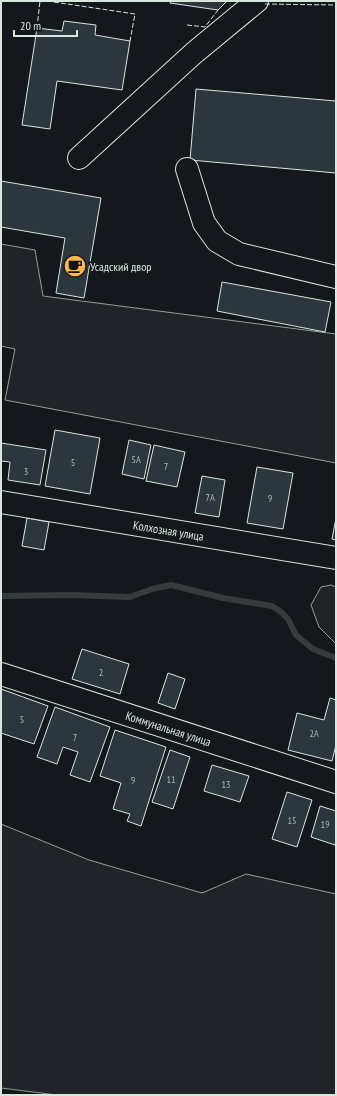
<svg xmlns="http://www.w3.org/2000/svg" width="337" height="1096" viewBox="0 0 337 1096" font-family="'PT Sans Narrow',sans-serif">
<rect width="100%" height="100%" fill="#14181c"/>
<!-- green -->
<path fill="#202428" stroke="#939e99" d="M 1,244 L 35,250 L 43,296 L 336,334 L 336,463 L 5,400 L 15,349 L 1,346 Z
M 331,585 L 336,587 L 336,644 L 319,627 L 311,605 L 321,587 Z
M 1,824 L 89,860 L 202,893 L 246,874 L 336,894 L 336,1095 L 57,1095 L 1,1088 Z"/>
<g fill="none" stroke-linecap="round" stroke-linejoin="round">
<!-- stream -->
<path stroke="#363b3e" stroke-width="6" d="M 1,596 L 71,595 L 130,597 L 152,589 L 171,585 L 223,598 L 272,606 L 281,612 L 288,619 L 296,635 L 313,649 L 336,658"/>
</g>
<!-- building -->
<path fill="#2c363c" stroke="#d8e6dc" d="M 171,1 L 227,1 L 218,10 L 170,3 Z
M 64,21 L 96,25 L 95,35 L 130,41 L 122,90 L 57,81 L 50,129 L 22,125 L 37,28 L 62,31 Z
M 196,89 L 336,101 L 336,173 L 190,160 Z
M 1,181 L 101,198 L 84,298 L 56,293 L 65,238 L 1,227 Z
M 222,282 L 331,302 L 325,332 L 217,311 Z
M 55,430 L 100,438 L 90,494 L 45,486 Z
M 129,440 L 151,445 L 144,479 L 122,474 Z
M 1,443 L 46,450 L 40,485 L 8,480 L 10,462 L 1,461 Z
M 154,445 L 185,452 L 177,487 L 146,481 Z
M 257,467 L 293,473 L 283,529 L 247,523 Z
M 202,476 L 225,480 L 219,517 L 195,513 Z
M 27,518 L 49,522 L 44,550 L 22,546 Z
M 336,518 L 336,540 L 332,539 Z
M 82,649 L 129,664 L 120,694 L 72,679 Z
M 168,673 L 185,679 L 175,709 L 158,703 Z
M 1,689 L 48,706 L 34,744 L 1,733 Z
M 330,698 L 336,700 L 336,745 L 332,761 L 288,750 L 297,713 L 324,720 Z
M 55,707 L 110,727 L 90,782 L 70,775 L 78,752 L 63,747 L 57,764 L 37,757 Z
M 115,730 L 166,747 L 141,826 L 127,821 L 130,814 L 113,809 L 121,783 L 100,776 Z
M 170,750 L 190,757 L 173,809 L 152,802 Z
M 212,765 L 249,776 L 240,802 L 204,791 Z
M 287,792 L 312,800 L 297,847 L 272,839 Z
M 320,806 L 336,811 L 336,840 L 335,845 L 311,837 Z"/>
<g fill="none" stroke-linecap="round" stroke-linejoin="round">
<!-- minor casing -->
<g stroke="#d8e6dc" stroke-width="24">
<g id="minor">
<path d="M 79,158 L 194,53 L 257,1"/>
<path d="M 187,169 L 204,223 L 217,241 L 239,254 L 336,277"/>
<path id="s1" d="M 1,502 L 336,558"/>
<path id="s2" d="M 1,674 L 336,782"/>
</g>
</g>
<!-- minor -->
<use href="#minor" stroke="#14181c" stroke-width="22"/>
<!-- fence -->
<path stroke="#d8e6dc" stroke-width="1" stroke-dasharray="5 2" stroke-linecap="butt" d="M 47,1 L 135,14 L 130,41
M 265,4 L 336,5
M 187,25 L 205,27 L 218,10
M 37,28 L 40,1"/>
</g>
<!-- icons -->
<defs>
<g id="cafe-disc" transform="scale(1.15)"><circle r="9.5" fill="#ffb74d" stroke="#14181c"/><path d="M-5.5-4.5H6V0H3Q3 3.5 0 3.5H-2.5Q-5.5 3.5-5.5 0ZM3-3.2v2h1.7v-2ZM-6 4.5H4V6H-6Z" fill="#111"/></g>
</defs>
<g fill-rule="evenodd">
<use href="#cafe-disc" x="75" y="266"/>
</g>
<g text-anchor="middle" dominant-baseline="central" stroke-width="3" stroke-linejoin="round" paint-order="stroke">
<!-- number labels -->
<g font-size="10" fill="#adbab4">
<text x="136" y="459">5А</text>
<text x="73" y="462">5</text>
<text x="166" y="466">7</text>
<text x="26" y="471">3</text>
<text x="210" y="497">7А</text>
<text x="270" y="498">9</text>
<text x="101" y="672">2</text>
<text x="22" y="719">5</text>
<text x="314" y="733">2А</text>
<text x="75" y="737">7</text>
<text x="171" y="779">11</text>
<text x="133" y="780">9</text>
<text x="226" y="784">13</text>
<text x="292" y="820">15</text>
<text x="325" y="824">19</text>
</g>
<!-- poi labels -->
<g font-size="12" fill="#d8e6dc" stroke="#14181c" text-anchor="start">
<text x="90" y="266">Усадский двор</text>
</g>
<!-- street labels -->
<g font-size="12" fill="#d8e6dc" stroke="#14181c">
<text stroke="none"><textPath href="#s1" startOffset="170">Колхозная улица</textPath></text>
<text stroke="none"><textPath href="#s2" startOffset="176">Коммунальная улица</textPath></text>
</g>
</g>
<!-- border -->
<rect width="337" height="1096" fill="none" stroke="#d8e6dc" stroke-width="4"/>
<!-- scale -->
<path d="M14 30v6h63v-6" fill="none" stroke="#d8e6dc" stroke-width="2"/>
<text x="20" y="30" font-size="12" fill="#d8e6dc" stroke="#14181c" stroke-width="3" paint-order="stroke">20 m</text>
</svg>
